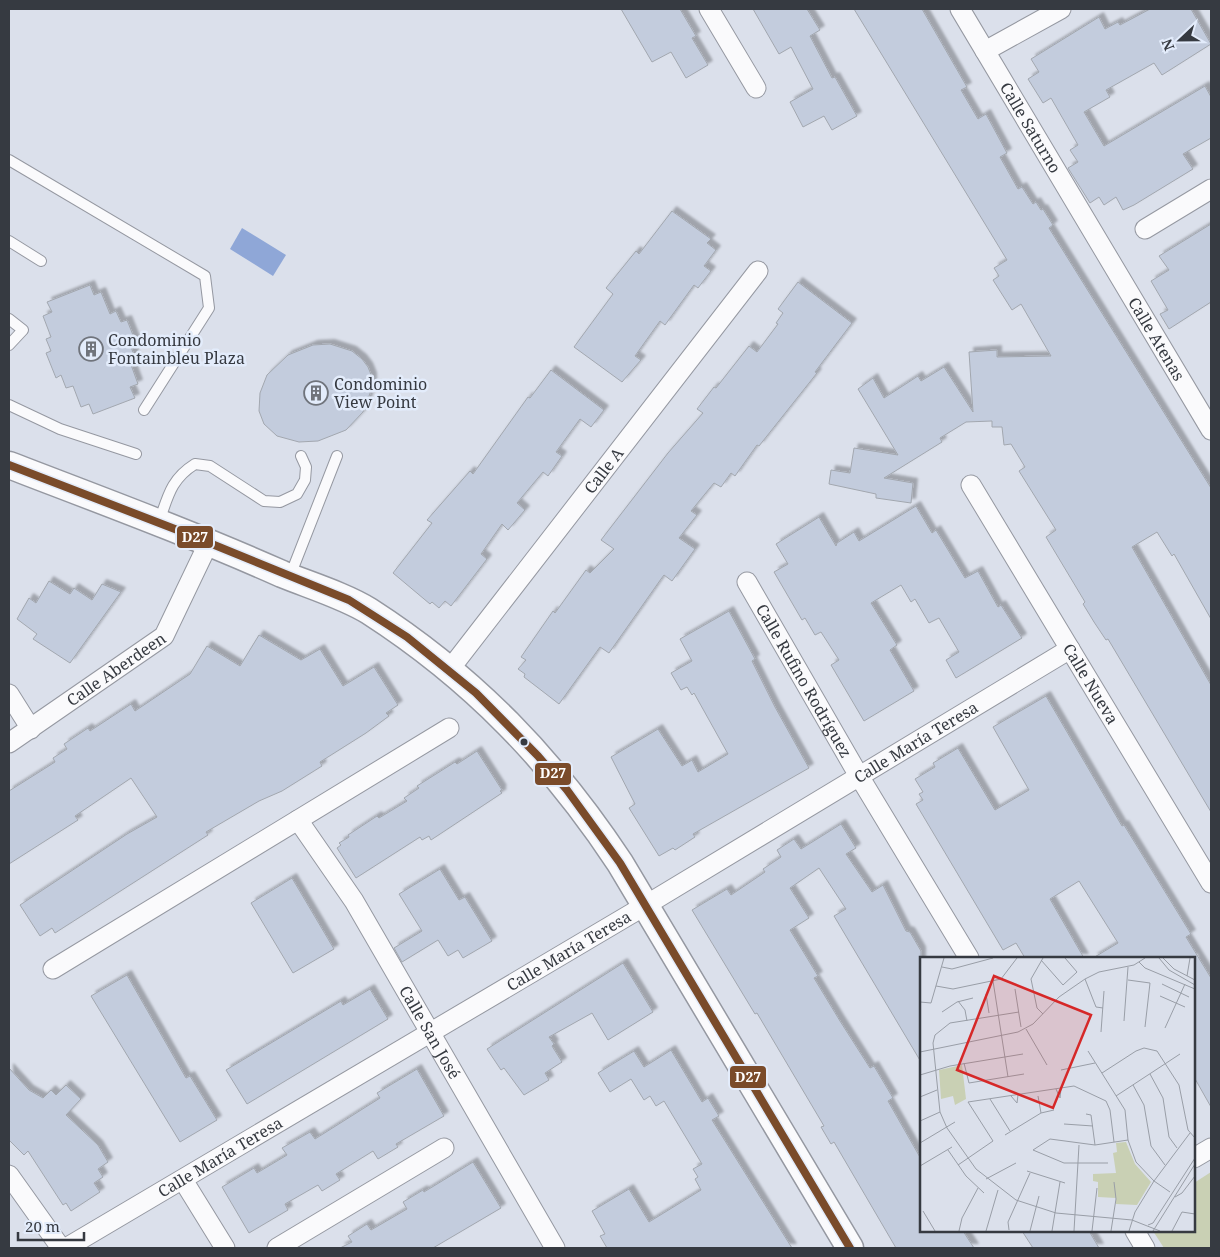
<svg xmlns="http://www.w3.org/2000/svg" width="1220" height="1257" viewBox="0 0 1220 1257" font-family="'Noto Serif',serif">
<defs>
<filter id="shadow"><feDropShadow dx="4.5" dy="-4.5" stdDeviation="1" flood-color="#0004"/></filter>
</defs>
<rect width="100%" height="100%" fill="#dbe0eb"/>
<!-- green -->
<path fill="#c9d0b4" d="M 1211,1172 L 1211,1248 L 1164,1248 L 1153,1231 L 1194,1231 L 1194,1183 Z"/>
<!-- water -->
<path fill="#8fa7d7" d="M 242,228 L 286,255 L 273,276 L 230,249 Z"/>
<!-- building -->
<path fill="#c3ccdd" stroke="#a2a7af" filter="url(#shadow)" d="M 621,9 L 680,9 L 696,36 L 692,38 L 708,65 L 686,78 L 671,52 L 652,62 Z
M 753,9 L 807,9 L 820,30 L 810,36 L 832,78 L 835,77 L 857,116 L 832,130 L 824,116 L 803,127 L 790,102 L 813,89 L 791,47 L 779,54 Z
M 854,9 L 922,9 L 967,87 L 961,90 L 978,119 L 986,114 L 1007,153 L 1000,157 L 1018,189 L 1022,187 L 1033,204 L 1036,202 L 1041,210 L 1043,209 L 1053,225 L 1049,228 L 1211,488 L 1211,619 L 1174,554 L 1172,556 L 1157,532 L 1132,547 L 1211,685 L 1211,812 L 1108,639 L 1106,640 L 1094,622 L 1083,604 L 1085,602 L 1046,537 L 1056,530 L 1019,471 L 1025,467 L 1011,444 L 1004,445 L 1002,427 L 992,427 L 992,421 L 966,422 L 940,438 L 942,442 L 884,478 L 913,483 L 911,503 L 876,498 L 876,494 L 829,484 L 831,470 L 850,473 L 854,448 L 898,455 L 858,389 L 873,378 L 884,398 L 918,376 L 921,381 L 944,367 L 973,412 L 969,352 L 997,350 L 997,357 L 1051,356 L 1021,304 L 1012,310 L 993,280 L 999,276 L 994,268 L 1007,260 Z
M 1150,9 L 1191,9 L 1211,44 L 1162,75 L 1154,63 L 1106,90 L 1110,97 L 1084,112 L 1104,146 L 1205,86 L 1211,97 L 1211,138 L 1183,154 L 1193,169 L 1134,205 L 1123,210 L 1116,197 L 1104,205 L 1099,197 L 1090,203 L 1068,168 L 1078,162 L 1070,150 L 1078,145 L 1051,98 L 1043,103 L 1028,79 L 1039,72 L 1031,59 L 1099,17 L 1105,29 L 1118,22 L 1120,25 Z
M 672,211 L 711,239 L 707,243 L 716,250 L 704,266 L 711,271 L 698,288 L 694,285 L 665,325 L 660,321 L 635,356 L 641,360 L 622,382 L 574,347 L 613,294 L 606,288 L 636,251 L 639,254 Z
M 1211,224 L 1211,302 L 1169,329 L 1160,314 L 1168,310 L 1151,281 L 1169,270 L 1159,256 Z
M 798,282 L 852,323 L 815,372 L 817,373 L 759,446 L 757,445 L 735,476 L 731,473 L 721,487 L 714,483 L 691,511 L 697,515 L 679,538 L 695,549 L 672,581 L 664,575 L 661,579 L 609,653 L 600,647 L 559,704 L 524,677 L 525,674 L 518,669 L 526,660 L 521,657 L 553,611 L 555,613 L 586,570 L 590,573 L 614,549 L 601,540 L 668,453 L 703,413 L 697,409 L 714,387 L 716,388 L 749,346 L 757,352 L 778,324 L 776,323 L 783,313 L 778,309 Z
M 90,285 L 94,295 L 101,292 L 110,314 L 116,311 L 121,322 L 127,320 L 137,345 L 131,347 L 136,360 L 130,362 L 138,384 L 130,387 L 135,398 L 93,414 L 89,404 L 81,407 L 73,386 L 66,388 L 61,375 L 56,378 L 46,353 L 51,351 L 46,339 L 51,337 L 43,316 L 52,312 L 47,302 Z
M 330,344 L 352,351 L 362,359 L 368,367 L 372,377 L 372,388 L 363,412 L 346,430 L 318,441 L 299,442 L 277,436 L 264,424 L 259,411 L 260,393 L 267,375 L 288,355 L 313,345 Z
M 551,370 L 604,410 L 591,427 L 580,419 L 556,452 L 562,456 L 548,476 L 543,472 L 517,503 L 525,510 L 508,530 L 502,524 L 481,554 L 487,559 L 451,606 L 445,601 L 439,608 L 432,602 L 430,604 L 393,573 L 432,523 L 427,520 L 470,471 L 473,474 L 528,397 L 530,398 Z
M 916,506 L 932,533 L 936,530 L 965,578 L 978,571 L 998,607 L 1001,605 L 1022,638 L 956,678 L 946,660 L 959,652 L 939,618 L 929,623 L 915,599 L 911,602 L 901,585 L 871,603 L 897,645 L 890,650 L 914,691 L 864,721 L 831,665 L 839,660 L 821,632 L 815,635 L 805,618 L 802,620 L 774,572 L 788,564 L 776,544 L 819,517 L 836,546 L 837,543 L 854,532 L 859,541 Z
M 49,581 L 70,594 L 74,588 L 92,600 L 102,584 L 121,592 L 70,663 L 33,639 L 37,634 L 17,619 L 29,598 L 36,603 Z
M 729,611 L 755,659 L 752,661 L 775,707 L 809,768 L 693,834 L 695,837 L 675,850 L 673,848 L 659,856 L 629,808 L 635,804 L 611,757 L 658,729 L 682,766 L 692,760 L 698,772 L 728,754 L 694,693 L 692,695 L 687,687 L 681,690 L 671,673 L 692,661 L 680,639 Z
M 259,635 L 301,660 L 320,649 L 343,686 L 374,667 L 398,705 L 386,713 L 389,716 L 366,733 L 320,762 L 322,766 L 282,791 L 259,801 L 206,832 L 208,835 L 55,933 L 52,928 L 40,936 L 20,905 L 127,834 L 157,817 L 131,778 L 75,816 L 78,820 L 9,864 L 9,791 L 55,762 L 53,758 L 67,749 L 64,744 L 88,728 L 90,731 L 131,704 L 135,711 L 190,674 L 207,646 L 240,666 Z
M 1046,696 L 1122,826 L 1124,825 L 1191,934 L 1186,937 L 1211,978 L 1211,1107 L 1194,1077 L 1194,958 L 1093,958 L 1118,943 L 1079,881 L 1050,899 L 1084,958 L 1025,958 L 1016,943 L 1003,950 L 916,804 L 923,800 L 919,794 L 923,792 L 915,779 L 935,767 L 933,763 L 958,748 L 995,810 L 1029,790 L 993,727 Z
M 477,751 L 502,790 L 500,791 L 502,793 L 431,840 L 429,836 L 422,840 L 420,837 L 356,878 L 337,848 L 341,845 L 339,843 L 349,837 L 348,835 L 377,816 L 379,818 L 407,801 L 404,798 L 419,788 L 417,786 L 455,762 L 457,764 Z
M 841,824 L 856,848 L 846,854 L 872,892 L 883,885 L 906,931 L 910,932 L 921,951 L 921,1062 L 834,916 L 846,909 L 819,868 L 790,888 L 809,918 L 790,930 L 818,976 L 814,978 L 840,1021 L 870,1068 L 874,1066 L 893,1098 L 888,1101 L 921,1159 L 921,1231 L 963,1231 L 974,1248 L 896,1248 L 834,1142 L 831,1144 L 821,1127 L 824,1126 L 757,1013 L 755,1014 L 692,910 L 727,889 L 731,895 L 765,872 L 763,869 L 781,857 L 777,850 L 794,839 L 801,849 Z
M 440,869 L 459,900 L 465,897 L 492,941 L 463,958 L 458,950 L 448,956 L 438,940 L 402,962 L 394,948 L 422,931 L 399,894 Z
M 292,878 L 334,949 L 293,973 L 251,903 Z
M 623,963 L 653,1012 L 608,1040 L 592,1013 L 549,1037 L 554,1044 L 552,1046 L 562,1062 L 545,1073 L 549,1080 L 524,1095 L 504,1068 L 501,1070 L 487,1049 Z
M 127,975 L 186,1078 L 190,1076 L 217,1120 L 180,1142 L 91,996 Z
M 370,989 L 388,1019 L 247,1104 L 226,1070 L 341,1001 L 343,1005 Z
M 671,1050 L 702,1102 L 708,1098 L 719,1116 L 712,1120 L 792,1248 L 607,1248 L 600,1236 L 605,1234 L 592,1211 L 629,1189 L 649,1222 L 701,1190 L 695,1179 L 698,1177 L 693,1169 L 702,1164 L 664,1101 L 656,1106 L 650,1096 L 644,1100 L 631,1079 L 610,1092 L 598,1073 L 634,1051 L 644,1067 Z
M 9,1068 L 29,1090 L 43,1098 L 51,1090 L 56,1095 L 66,1085 L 81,1099 L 66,1115 L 98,1145 L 108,1162 L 98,1169 L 103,1177 L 94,1183 L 100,1192 L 71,1211 L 66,1203 L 63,1205 L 28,1151 L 24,1155 L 9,1140 Z
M 417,1069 L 444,1116 L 396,1144 L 398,1147 L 378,1159 L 373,1151 L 336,1174 L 340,1180 L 322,1191 L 318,1185 L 285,1204 L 288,1210 L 249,1233 L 222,1187 L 254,1168 L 257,1173 L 287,1155 L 282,1148 L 310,1132 L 315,1139 L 380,1098 L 377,1093 Z
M 473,1162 L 501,1208 L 433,1248 L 340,1248 L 352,1242 L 348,1236 L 367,1224 L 371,1230 L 407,1209 L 403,1202 L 423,1190 L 424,1192 Z
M 1022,1231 L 1089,1231 L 1099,1248 L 1033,1248 Z"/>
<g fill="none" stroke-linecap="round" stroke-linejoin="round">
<!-- lane casing -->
<g stroke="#9598a1" stroke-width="12">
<path id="lane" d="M 9,160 L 205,276 L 209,308 L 144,410
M 9,241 L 41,261
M 9,319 L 23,330 L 9,345
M 9,405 L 60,429 L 136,454
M 159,522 C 168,496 171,479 195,464 L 210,466 L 264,501 L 280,502 L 297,494 L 305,480 L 306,467 L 301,456
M 290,576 L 337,456"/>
</g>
<!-- street casing -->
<g stroke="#9598a1" stroke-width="21">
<g id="street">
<path d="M 709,9 L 756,88"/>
<path id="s1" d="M 960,9 L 1211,430"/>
<path d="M 985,51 L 1061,9"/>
<path d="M 1145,229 L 1211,189"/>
<path id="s2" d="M 971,485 L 1211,883"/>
<path id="s3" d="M 747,582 L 859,776 L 969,958"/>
<path id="s4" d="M 450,669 L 758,271"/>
<path d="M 9,694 L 31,729"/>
<path id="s5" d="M 9,743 L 164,636 L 209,542"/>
<path id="s6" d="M 298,820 L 354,901 L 555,1248"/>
<path d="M 53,969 L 449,728"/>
<path d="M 1194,1158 L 1211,1148"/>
<path d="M 9,1175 L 61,1248"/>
<path d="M 183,1180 L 225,1248"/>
<path d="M 1135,1231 L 1145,1248"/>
<path id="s7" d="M 66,1248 L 646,905 L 1070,649"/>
<path d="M 277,1248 L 444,1148"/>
</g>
</g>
<!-- secondary casing -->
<g stroke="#9598a1" stroke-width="29">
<path id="secondary" d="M 9,465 C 100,500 192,534 282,574 C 309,585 345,596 369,611 C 473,678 552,760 620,863 L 850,1248"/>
</g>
<!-- lane -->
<use href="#lane" stroke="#fafafc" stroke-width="10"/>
<!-- street -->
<use href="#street" stroke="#fafafc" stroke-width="19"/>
<!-- secondary -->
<use href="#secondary" stroke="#fafafc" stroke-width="26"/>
<!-- bus-1 casing -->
<g stroke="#e3ecfb" stroke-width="11">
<path id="bus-1" d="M 9,465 L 180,531 L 349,600 L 407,637 L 476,693 L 538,756 L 567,790 L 620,863 L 850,1248"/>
</g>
<!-- bus-1 -->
<use href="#bus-1" stroke="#7a4b2a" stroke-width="8"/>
</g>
<!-- icons -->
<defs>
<g id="building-ring" transform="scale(1.25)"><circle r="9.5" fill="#e3ecfb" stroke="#70747c" stroke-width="1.5"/><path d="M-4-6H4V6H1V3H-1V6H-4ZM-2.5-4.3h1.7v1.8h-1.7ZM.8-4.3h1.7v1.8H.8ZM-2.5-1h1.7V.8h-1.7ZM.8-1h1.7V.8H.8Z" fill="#70747c"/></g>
</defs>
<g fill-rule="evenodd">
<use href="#building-ring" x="91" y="349"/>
<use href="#building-ring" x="316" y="393"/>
</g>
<!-- markers -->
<circle fill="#363a41" stroke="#e3ecfb" stroke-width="2" cx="524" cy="742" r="4.5"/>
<g text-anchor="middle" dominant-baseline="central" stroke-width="5" stroke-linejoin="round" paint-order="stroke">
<!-- street labels -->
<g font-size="16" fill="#363a41" stroke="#e3ecfb">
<text stroke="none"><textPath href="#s1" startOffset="138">Calle Saturno</textPath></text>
<text stroke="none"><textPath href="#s1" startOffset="384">Calle Atenas</textPath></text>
<text stroke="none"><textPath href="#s4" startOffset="251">Calle A</textPath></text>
<text stroke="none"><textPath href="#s5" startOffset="130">Calle Aberdeen</textPath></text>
<text stroke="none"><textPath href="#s3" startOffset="114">Calle Rufino Rodríguez</textPath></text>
<text stroke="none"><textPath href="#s2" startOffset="232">Calle Nueva</textPath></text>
<text stroke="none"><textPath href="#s7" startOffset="989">Calle María Teresa</textPath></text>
<text stroke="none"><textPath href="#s7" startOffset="584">Calle María Teresa</textPath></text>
<text stroke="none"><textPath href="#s6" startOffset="250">Calle San José</textPath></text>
<text stroke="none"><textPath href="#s7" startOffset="179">Calle María Teresa</textPath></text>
</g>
<!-- poi labels -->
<g font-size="16" fill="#363a41" stroke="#e3ecfb" text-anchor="start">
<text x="108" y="340">Condominio<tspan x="108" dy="18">Fontainbleu Plaza</tspan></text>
<text x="334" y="384">Condominio<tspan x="334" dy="18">View Point</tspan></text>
</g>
</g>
<!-- overview -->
<g transform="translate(920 957)">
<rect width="275" height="275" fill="#dbe0eb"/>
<path d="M 42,108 L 46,142 L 35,148 L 33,139 L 21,142 L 19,113 ZM 206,185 L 215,207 L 231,225 L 217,248 L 196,247 L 196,241 L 178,240 L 178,225 L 173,224 L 173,217 L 196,216 L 193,196 L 197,195 L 196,186 Z" fill="#c9d0b4"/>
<path fill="none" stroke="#999ea7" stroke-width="1" d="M 239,1 L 249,13 L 275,28M 243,1 L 254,12 L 275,23M 121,3 L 143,28 L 157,15 L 145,1M 219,5 L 225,11 L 275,32M 22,10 L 32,12 L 73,1M 267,19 L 270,1M 165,22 L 176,50 L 183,51M 208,23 L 230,26 L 225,70M 73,24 L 88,120M 242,27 L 269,40M 16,29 L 33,32 L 81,22 L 97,1M 95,32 L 101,70M 66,37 L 69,56M 240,39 L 265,50M 38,44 L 45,53 L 47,64M 0,45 L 11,46 L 24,1M 22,55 L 37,45 L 53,41M 99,55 L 30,66 L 15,78 L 13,86 L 20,155 L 27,171 L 56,212 L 96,243 L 136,256 L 212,263 L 240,274M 123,57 L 117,51 L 111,22 L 123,1M 204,64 L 208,10M 245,71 L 265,27M 106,72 L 127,108M 181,75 L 184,34M 168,94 L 205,153 L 208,183 L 216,205 L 234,224 L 250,235M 0,95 L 98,75 L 113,67 L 139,40 L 165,22 L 179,15 L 214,8 L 225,1M 44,106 L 49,126 L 104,117M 141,113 L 175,106M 182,116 L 216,94 L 224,91 L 237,94 L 259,128 L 268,173 L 275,181M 230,117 L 243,141 L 249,180 L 257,191M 0,118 L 30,109 L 103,97M 213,128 L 224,148 L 231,189 L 245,208M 136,132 L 140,141 L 141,132M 91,139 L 97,146 L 98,138M 118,139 L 121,156M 196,139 L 260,97M 0,140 L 17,133M 70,142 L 90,174M 166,157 L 171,158 L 175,188M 0,164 L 20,155M 144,167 L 173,169M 85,178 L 121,156 L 134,153M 0,186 L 35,165M 28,193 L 46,219 L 64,236M 188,206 L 144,206 L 113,193 L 130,182 L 175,188 L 208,183M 38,208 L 73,184 L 48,145 L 154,129 L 186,144 L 190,153 L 194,185M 0,209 L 32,190M 107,214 L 145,226M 66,222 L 96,206M 255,240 L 262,236 L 275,219M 3,254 L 15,274M 228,268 L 233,266 L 275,201M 89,273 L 88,265 L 110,216M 39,274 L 42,261 L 58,231M 66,274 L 78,233M 110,274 L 119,239M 132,274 L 140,225M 154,274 L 159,188M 172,274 L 177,231M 191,274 L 196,242 L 194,225M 209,274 L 215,255 L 234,224 L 270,176M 233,274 L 275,207M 252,274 L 262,255 L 275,257"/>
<path fill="#d62828" fill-opacity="0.15" stroke="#d62828" stroke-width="2.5" d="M 74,19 L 171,58 L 133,151 L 37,113 Z"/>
<rect width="275" height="275" fill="none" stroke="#363a41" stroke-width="2.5"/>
</g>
<g stroke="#e3ecfb" stroke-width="2">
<rect x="176" y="525" width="38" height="24" rx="5" fill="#7a4b2a"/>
<rect x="534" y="762" width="38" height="24" rx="5" fill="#7a4b2a"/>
<rect x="729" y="1065" width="38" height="24" rx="5" fill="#7a4b2a"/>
</g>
<g font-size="14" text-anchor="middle" font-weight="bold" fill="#fff">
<text x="195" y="542">D27</text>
<text x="553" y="778">D27</text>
<text x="748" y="1082">D27</text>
</g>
<!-- border -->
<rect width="1220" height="1257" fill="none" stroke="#363a41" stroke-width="20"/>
<!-- north arrow -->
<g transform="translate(1180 40) rotate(248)" stroke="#e3ecfb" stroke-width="4" paint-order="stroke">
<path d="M0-4L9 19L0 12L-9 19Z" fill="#363a41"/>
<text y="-8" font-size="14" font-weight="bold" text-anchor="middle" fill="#363a41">N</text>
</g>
<!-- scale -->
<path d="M18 1232v8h66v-8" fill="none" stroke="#363a41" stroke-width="2.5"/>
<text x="25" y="1232" font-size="15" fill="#363a41" stroke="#e3ecfb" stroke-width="4" paint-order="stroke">20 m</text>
</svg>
